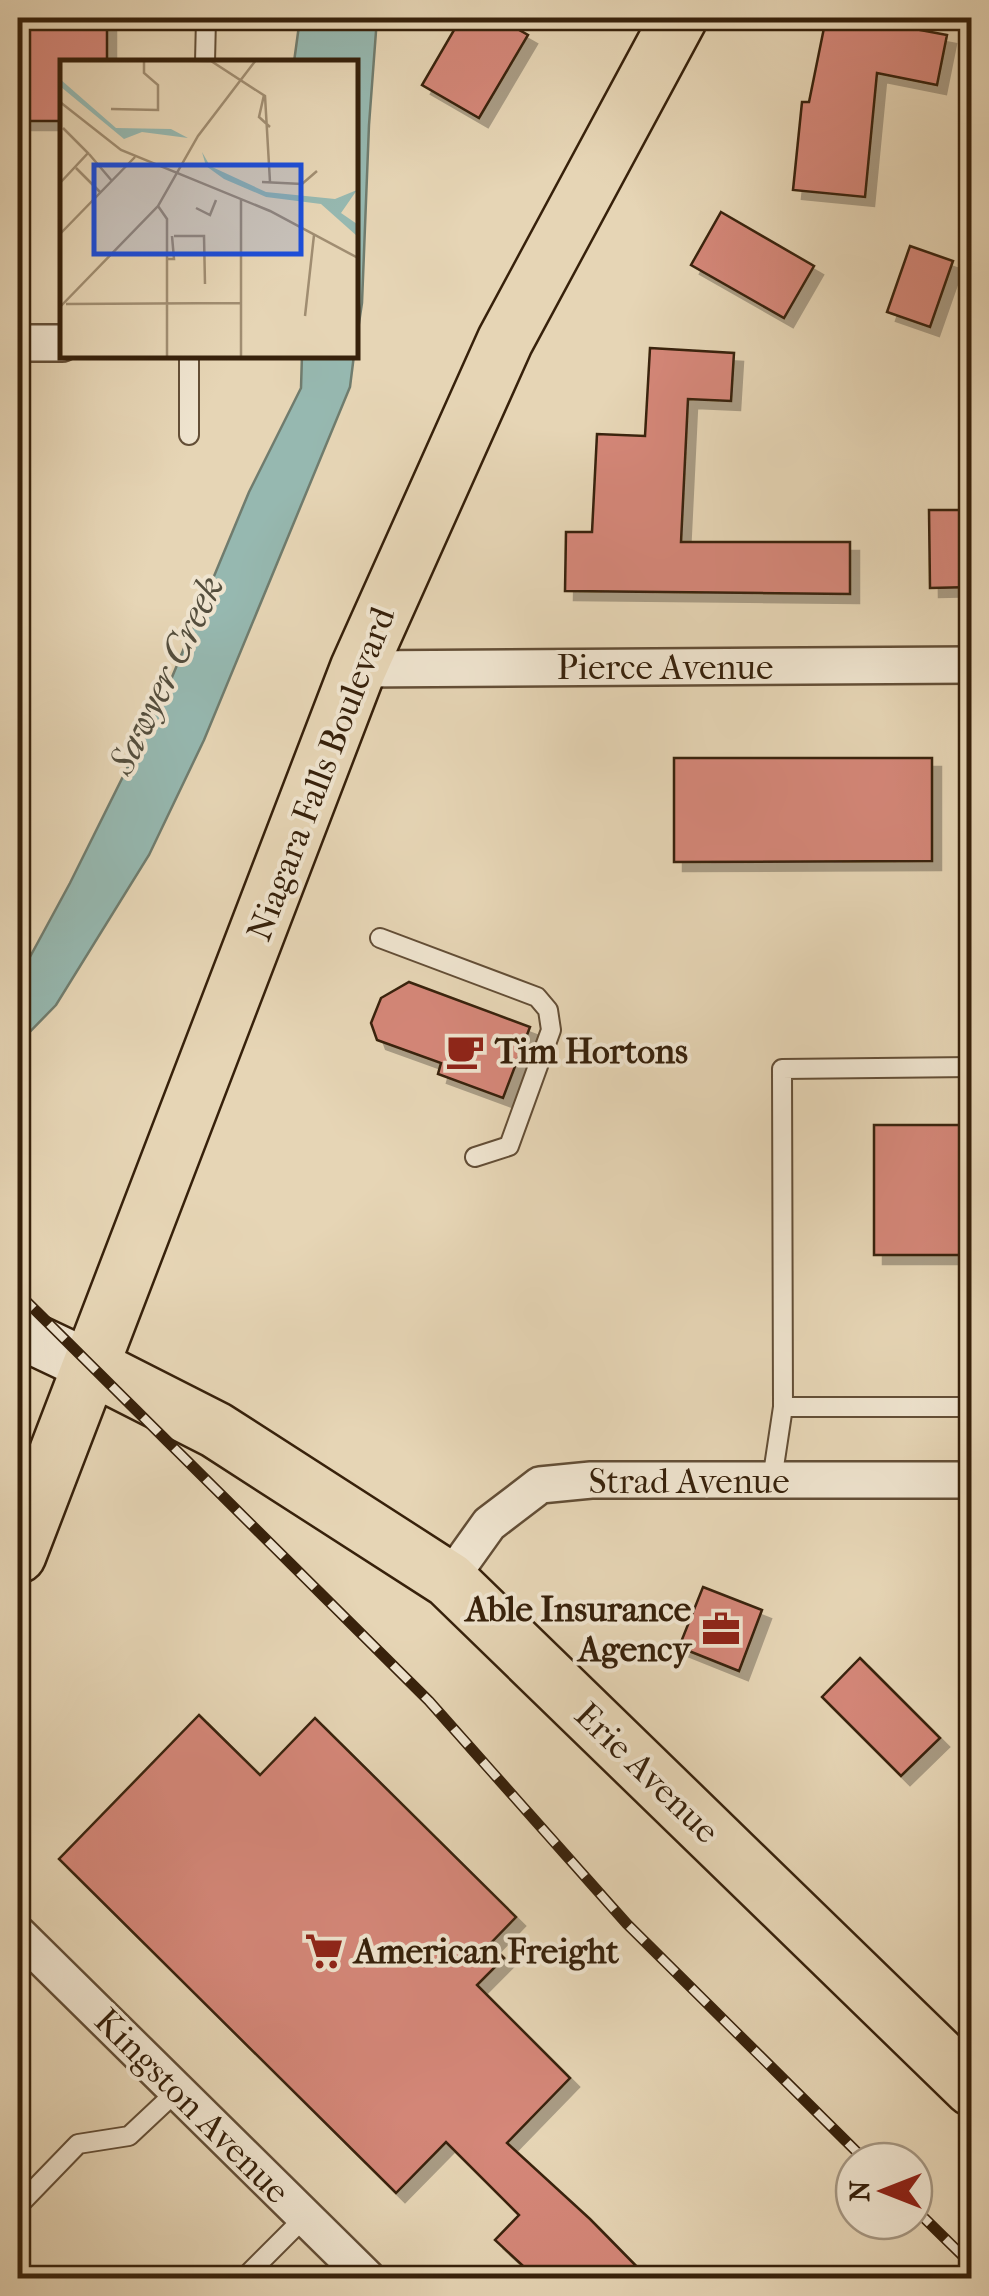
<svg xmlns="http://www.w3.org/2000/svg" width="989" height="2296" viewBox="0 0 989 2296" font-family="'IM FELL French Canon',serif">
<defs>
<filter id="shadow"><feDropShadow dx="9" dy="9" stdDeviation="0" flood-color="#0004"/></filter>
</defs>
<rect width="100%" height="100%" fill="#e6d5b5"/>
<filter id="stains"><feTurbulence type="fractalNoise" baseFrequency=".002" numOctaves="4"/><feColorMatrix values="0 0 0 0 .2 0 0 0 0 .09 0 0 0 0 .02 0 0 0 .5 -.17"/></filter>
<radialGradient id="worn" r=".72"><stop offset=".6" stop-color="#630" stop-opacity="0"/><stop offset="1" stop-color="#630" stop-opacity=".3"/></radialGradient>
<!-- water -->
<path fill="#96b8b0" stroke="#707c6e" stroke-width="2.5" d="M 300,18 L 377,18 L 369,125 L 362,303 L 355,350 L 355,62 L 294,62 Z
M 302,355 L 354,355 L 350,387 L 204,740 L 149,855 L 56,1005 L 18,1044 L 18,979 L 70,883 L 170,682 L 249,492 L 301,388 Z"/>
<!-- building -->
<path fill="#d58779" stroke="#37210b" stroke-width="2.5" filter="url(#shadow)" d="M 18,18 L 107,18 L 107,62 L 62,62 L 62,121 L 18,121 Z
M 461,18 L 498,18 L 528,35 L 479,118 L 422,85 Z
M 826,18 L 856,18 L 947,35 L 937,85 L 877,73 L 865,197 L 793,190 L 802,102 L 809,102 Z
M 721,212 L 814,266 L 784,318 L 691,265 Z
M 910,246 L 953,261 L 930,327 L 887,312 Z
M 650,348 L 734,353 L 731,401 L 688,399 L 681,542 L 850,542 L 850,594 L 565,591 L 566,532 L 592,532 L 597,434 L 645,436 Z
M 929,510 L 972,510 L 972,587 L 930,588 Z
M 674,758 L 932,758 L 932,861 L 674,862 Z
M 409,982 L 530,1027 L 503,1098 L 438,1074 L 441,1063 L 377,1040 L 371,1023 L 381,998 Z
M 874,1125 L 972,1125 L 972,1255 L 874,1255 Z
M 703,1587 L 762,1610 L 739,1671 L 679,1647 Z
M 860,1658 L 940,1738 L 901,1776 L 822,1697 Z
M 199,1715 L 260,1775 L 315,1718 L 516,1917 L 490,1944 L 504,1958 L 477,1985 L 570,2078 L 507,2143 L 590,2219 L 648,2278 L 536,2278 L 495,2240 L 519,2215 L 446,2142 L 396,2193 L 59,1859 Z"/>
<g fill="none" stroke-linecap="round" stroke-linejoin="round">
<!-- lane casing -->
<g stroke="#634e36" stroke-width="22">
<path id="lane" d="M 205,62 L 206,18
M 189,355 L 189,435
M 380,938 L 537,997 L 548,1010 L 551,1030 L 509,1146 L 475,1157
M 783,1407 L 782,1069 L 972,1067
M 772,1480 L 783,1407 L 972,1407
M 18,2206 L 78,2144 L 129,2136 L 177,2091
M 244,2278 L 305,2217"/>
</g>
<!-- street casing -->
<g stroke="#634e36" stroke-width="40">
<path id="street" d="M 18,343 L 62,343
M 358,669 L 972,665
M 449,1580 L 489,1524 L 540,1485 L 591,1480 L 972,1480
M 18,1934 L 367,2278"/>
</g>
<!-- secondary casing -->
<g stroke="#37210b" stroke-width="55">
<path id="secondary" d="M 18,1332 L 92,1367"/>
</g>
<!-- primary casing -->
<g stroke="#37210b" stroke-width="60">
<path id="primary" d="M 92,1367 L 216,1430 L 449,1580 L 972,2088
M 18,1555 L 358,669 L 505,341 L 679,18"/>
</g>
<!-- lane -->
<use href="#lane" stroke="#efe4cf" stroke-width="18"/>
<!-- street -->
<use href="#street" stroke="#efe4cf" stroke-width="35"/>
<!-- secondary -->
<use href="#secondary" stroke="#efe4cf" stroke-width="50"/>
<!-- primary -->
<use href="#primary" stroke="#e6d5b5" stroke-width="55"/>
<!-- rail casing -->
<g stroke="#37210b" stroke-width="11">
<path id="rail" d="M 18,1293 L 429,1701 L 627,1924 L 866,2161
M 914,2208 L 972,2265"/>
</g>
<!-- rail -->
<use href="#rail" stroke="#efe4cf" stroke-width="8" stroke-dasharray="22" stroke-linecap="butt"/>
</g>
<!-- icons -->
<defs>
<g id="cafe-bare" transform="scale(3)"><path d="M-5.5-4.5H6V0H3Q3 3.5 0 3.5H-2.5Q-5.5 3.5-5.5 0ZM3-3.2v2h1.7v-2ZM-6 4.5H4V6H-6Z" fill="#8f2418" stroke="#efe4cf" stroke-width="2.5" paint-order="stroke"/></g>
<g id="office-bare" transform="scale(3)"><path d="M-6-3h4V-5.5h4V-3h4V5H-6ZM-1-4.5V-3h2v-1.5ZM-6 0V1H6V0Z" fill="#8f2418" stroke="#efe4cf" stroke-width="2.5" paint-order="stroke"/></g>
<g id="supermarket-bare" transform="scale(3)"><path d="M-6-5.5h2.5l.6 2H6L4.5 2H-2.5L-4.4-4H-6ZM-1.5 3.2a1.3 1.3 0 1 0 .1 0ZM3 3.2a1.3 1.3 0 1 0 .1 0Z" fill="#8f2418" stroke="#efe4cf" stroke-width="2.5" paint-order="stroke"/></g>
</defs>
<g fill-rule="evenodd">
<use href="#cafe-bare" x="465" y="1051"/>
<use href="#office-bare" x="721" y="1629"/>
<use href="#supermarket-bare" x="324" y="1951"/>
</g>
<g text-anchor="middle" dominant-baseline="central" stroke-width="8" stroke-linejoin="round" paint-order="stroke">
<!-- street labels -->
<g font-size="35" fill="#37210b" stroke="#efe4cf">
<text x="665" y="667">Pierce Avenue</text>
<text transform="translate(321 774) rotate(-69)">Niagara Falls Boulevard</text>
<text x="689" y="1481">Strad Avenue</text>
<text transform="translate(647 1773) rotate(44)">Erie Avenue</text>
<text transform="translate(192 2106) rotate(45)">Kingston Avenue</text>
</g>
<!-- poi labels -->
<g font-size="35" font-weight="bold" fill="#37210b" stroke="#efe4cf" text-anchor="start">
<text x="495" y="1051">Tim Hortons</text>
<text x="691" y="1609" text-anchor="end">Able Insurance<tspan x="691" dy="40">Agency</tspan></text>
<text x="354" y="1951">American Freight</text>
</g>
<!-- water labels -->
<g font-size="38" font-style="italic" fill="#544e3d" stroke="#efe4cf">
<text transform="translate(166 675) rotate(-64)">Sawyer Creek</text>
</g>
</g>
<!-- overview -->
<g transform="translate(60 60)">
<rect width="298" height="298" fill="#e6d5b5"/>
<path d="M 0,19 L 56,68 L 111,69 L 128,78 L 82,72 L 64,79 L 1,27 ZM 142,92 L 150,106 L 206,132 L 275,139 L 297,130 L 281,153 L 297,164 L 297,176 L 261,144 L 206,137 L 164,119 L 146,106 Z" fill="#96b8b0"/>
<path fill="none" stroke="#a08d71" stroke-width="2.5" d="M 72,0 L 151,1 L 205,36 L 210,122M 204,35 L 199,57 L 210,67M 0,42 L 61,90 L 210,151 L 298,198M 51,49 L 98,50 L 98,25 L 84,13 L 84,1M 29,94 L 52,121M 16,108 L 41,133M 202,122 L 242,124 L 257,111M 0,123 L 28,93 L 3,68M 181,140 L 181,297M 98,146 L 107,159 L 107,297M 136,148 L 150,155 L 156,140M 0,174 L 75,97M 114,176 L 144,176 L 145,224M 107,199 L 114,199 L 112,176M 6,244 L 181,243M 0,247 L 98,146 L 138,76 L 196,0M 245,256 L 254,175"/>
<path fill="#1d4ed8" fill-opacity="0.15" stroke="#1d4ed8" stroke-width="5" d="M 34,105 L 241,105 L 241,194 L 34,194 Z"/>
<rect width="298" height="298" fill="none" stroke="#37210b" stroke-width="5"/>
</g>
<!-- margin -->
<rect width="989" height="2296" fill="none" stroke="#e6d5b5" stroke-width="60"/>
<rect x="20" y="20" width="949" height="2256" fill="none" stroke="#37210b" stroke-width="5"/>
<rect x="30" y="30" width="929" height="2236" fill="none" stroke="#37210b" stroke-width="2.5"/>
<!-- north arrow -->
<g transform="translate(884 2191) rotate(270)"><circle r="48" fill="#efe4cf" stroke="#a59681" stroke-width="2.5"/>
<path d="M0-8L18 38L0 25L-18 38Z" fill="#8f2418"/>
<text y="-15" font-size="28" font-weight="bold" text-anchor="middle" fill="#37210b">N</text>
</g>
<rect width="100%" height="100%" filter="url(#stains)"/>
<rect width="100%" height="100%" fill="url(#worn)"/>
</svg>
